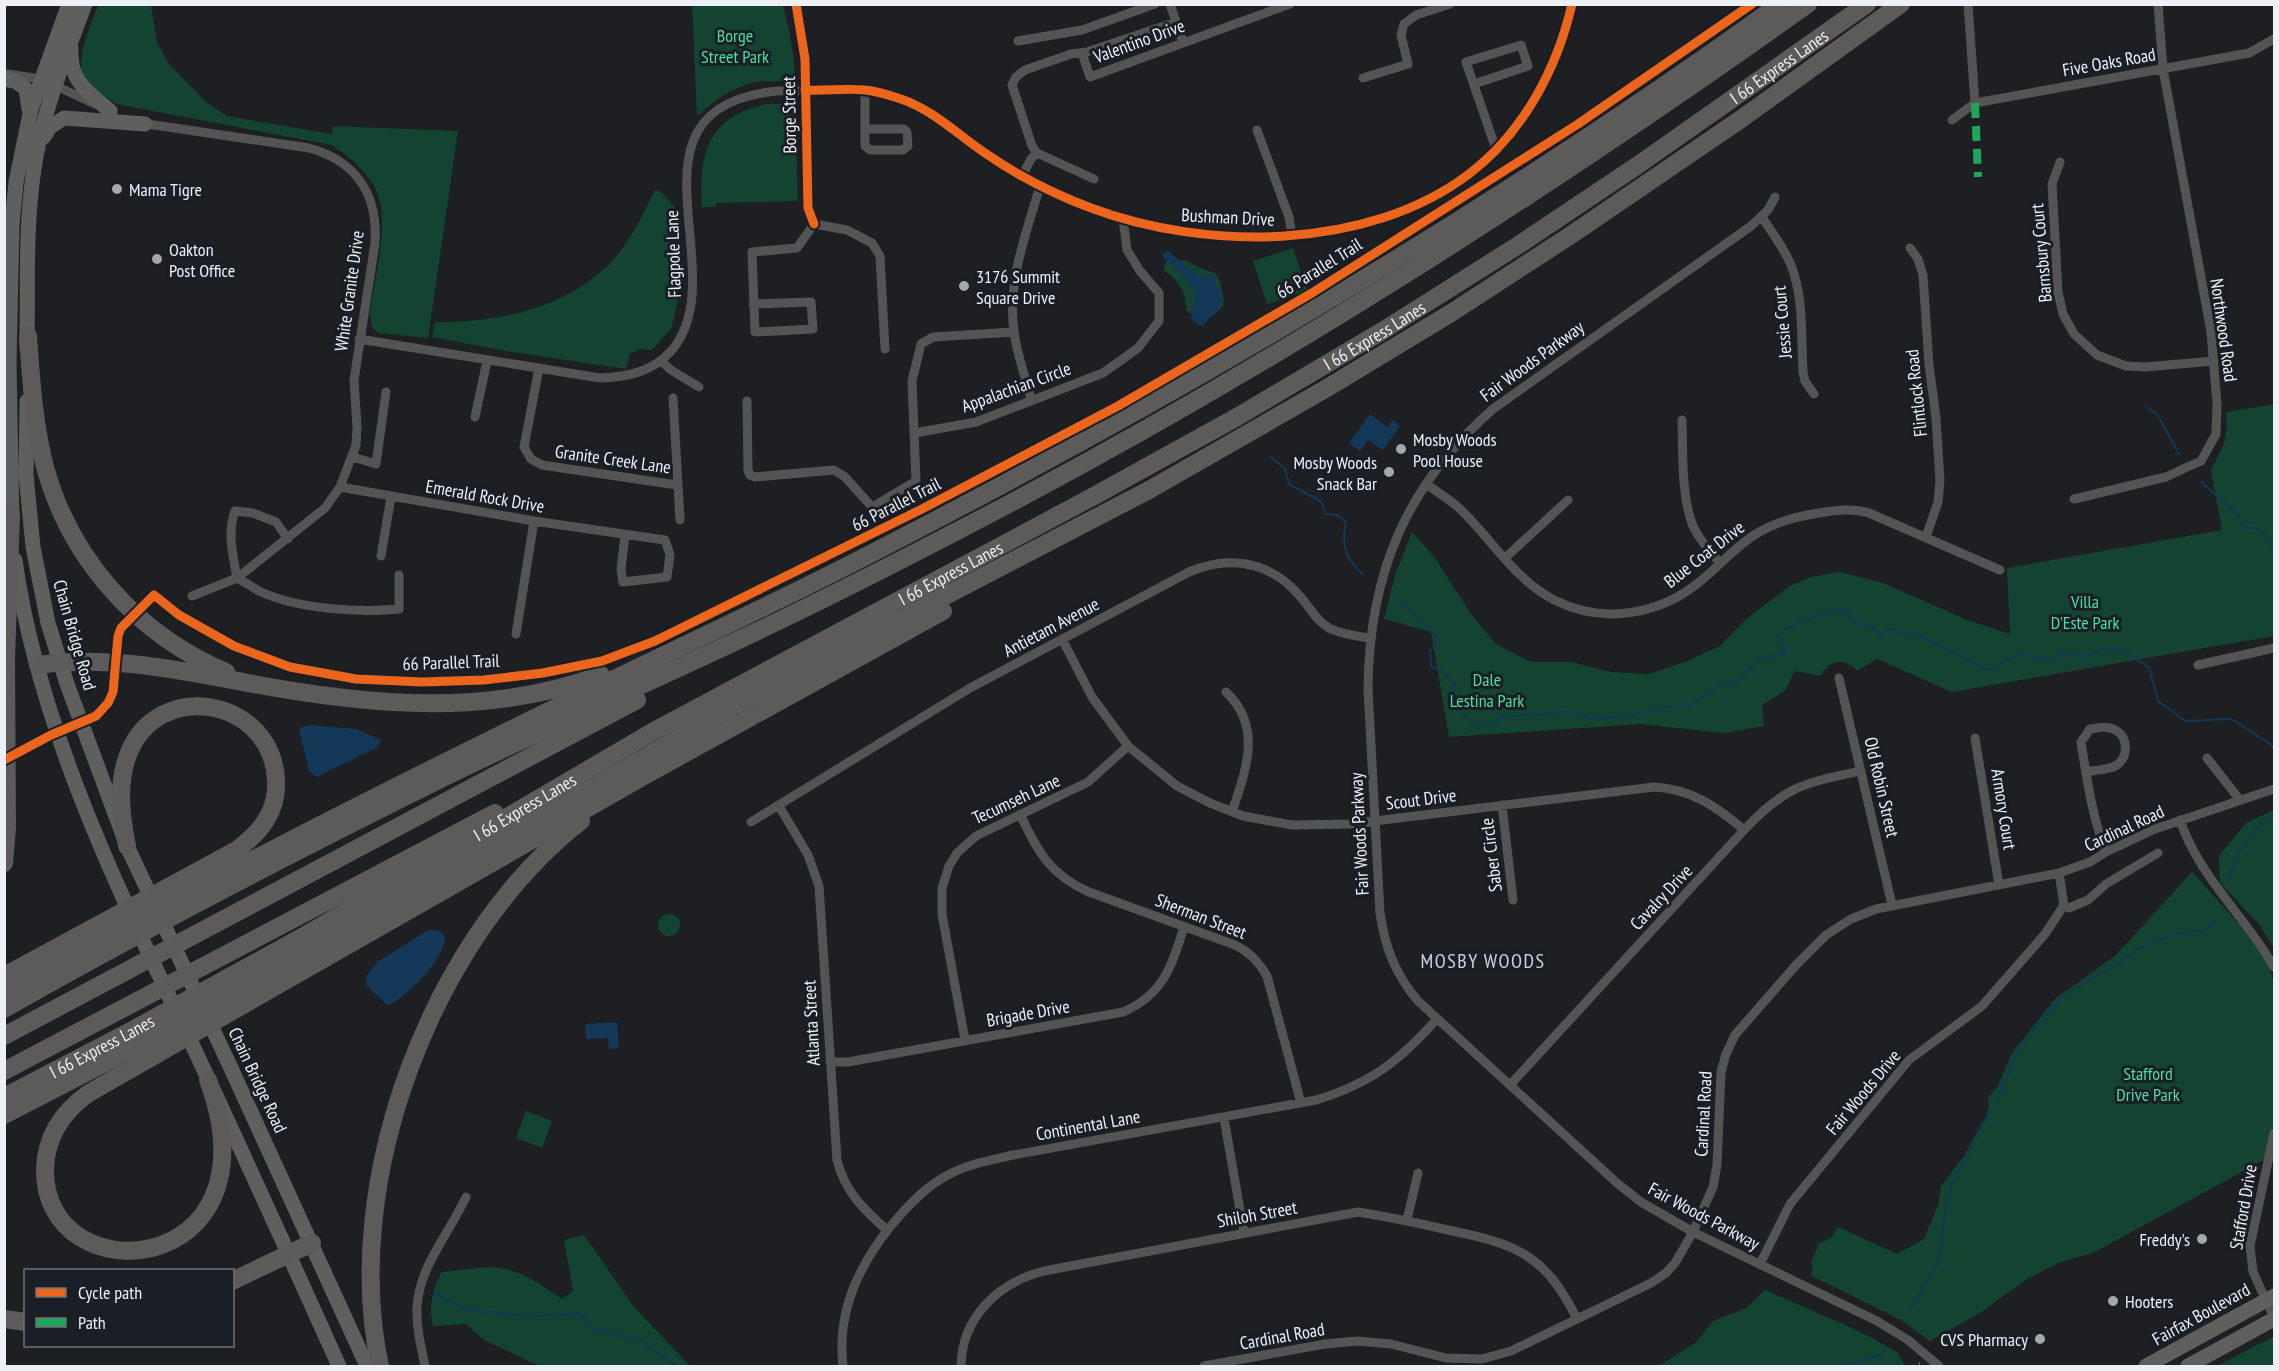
<svg xmlns="http://www.w3.org/2000/svg" width="2279" height="1371" viewBox="0 0 2279 1371" font-family="'PT Sans Narrow',sans-serif">
<rect width="100%" height="100%" fill="#1d1f22"/>
<!-- green -->
<path fill="#134431" d="M 98,5 L 151,5 L 157,42 L 169,64 L 206,102 L 227,116 L 332,134 L 333,126 L 458,131 L 428,338 L 379,333 L 372,328 L 370,313 C 374,280 390,223 377,192 C 368,172 349,157 332,145 L 121,105 C 61,80 82,51 98,5 Z
M 692,5 L 783,5 C 786,16 799,68 792,77 C 786,84 765,80 756,82 C 732,87 715,100 697,116 Z
M 767,104 L 788,104 L 795,112 L 798,201 L 716,203 L 716,207 L 702,207 C 699,152 707,117 767,104 Z
M 655,190 L 660,191 L 675,207 L 678,299 L 672,327 L 652,350 L 640,349 L 630,354 L 626,369 L 506,351 L 432,337 L 435,322 C 496,322 559,311 606,267 C 628,247 642,216 655,190 Z
M 1293,248 L 1307,291 L 1267,304 L 1253,261 Z
M 1167,260 L 1186,260 L 1200,268 L 1215,273 L 1220,281 L 1224,299 L 1223,307 L 1213,309 L 1202,321 L 1186,310 C 1186,290 1179,281 1163,270 Z
M 2274,404 L 2274,636 L 1952,692 L 1877,659 L 1857,671 C 1845,657 1828,660 1821,676 L 1795,671 L 1785,691 L 1762,705 L 1764,726 L 1724,733 L 1640,724 L 1449,737 L 1431,632 L 1384,619 L 1395,575 L 1412,532 L 1435,558 L 1471,614 L 1496,644 L 1531,662 L 1571,662 L 1611,672 L 1649,674 L 1685,662 L 1720,646 L 1746,619 L 1790,586 L 1811,577 L 1840,572 L 1883,583 L 1967,620 L 2010,634 L 2007,568 L 2222,530 L 2211,470 L 2224,444 L 2227,426 L 2226,412 Z
M 2274,810 L 2274,948 L 2259,924 L 2220,883 L 2219,856 L 2246,823 Z
M 2192,872 L 2239,924 L 2269,964 L 2274,985 L 2274,1131 L 2269,1157 L 2095,1252 L 2058,1263 L 2027,1279 L 1980,1313 L 1930,1341 L 1899,1319 L 1810,1275 L 1813,1270 L 1811,1263 L 1819,1243 L 1832,1237 L 1838,1227 L 1897,1254 L 1924,1239 L 1938,1205 L 1941,1186 L 1964,1156 L 1986,1116 L 1989,1108 L 1988,1098 L 1998,1086 L 2012,1053 L 2055,999 L 2116,955 Z
M658 925a11 11 0 1 1 22 0a11 11 0 1 1-22 0Z
M 526,1111 L 552,1121 L 542,1148 L 516,1138 Z
M 584,1235 L 634,1307 L 690,1366 L 539,1366 L 484,1340 L 466,1324 L 433,1326 C 428,1305 433,1291 441,1272 C 459,1271 480,1266 498,1268 C 522,1270 542,1286 562,1299 L 573,1291 L 564,1240 Z
M 1765,1290 L 1841,1323 L 1872,1338 L 1898,1353 L 1904,1365 L 1659,1366 L 1695,1343 L 1713,1321 L 1746,1308 Z
M 2274,1336 L 2274,1366 L 2217,1366 Z"/>
<!-- water -->
<path fill="#133858" d="M 1168,251 L 1196,275 L 1213,277 L 1221,290 L 1221,309 L 1209,318 L 1203,326 L 1197,324 L 1191,318 L 1195,292 L 1183,275 L 1163,257 L 1163,254 Z
M 1370,414 L 1387,427 L 1393,420 L 1400,426 L 1383,450 L 1368,440 L 1360,451 L 1349,443 Z
M 309,725 L 357,729 L 382,741 L 376,748 L 317,777 L 309,771 L 299,728 Z
M 430,929 L 440,931 L 445,937 C 442,963 409,994 388,1006 L 366,985 L 367,975 L 377,962 Z
M 617,1022 L 619,1048 L 609,1049 L 608,1038 L 586,1039 L 585,1024 Z"/>
<g fill="none" stroke-linecap="round" stroke-linejoin="round">
<!-- stream -->
<path stroke="#133858" stroke-width="2" d="M 2146,407 L 2157,414 L 2179,454
M 1271,457 L 1285,469 L 1289,484 L 1322,502 L 1325,514 L 1337,515 L 1346,522 C 1341,544 1345,559 1363,574
M 2201,482 L 2238,515 L 2243,528 C 2266,526 2264,535 2274,549
M 1395,597 L 1419,618 L 1436,637 L 1436,644 L 1430,651 L 1431,666 L 1443,672 L 1455,684 L 1451,705 L 1472,722 L 1493,725 L 1500,717 L 1571,712 L 1589,719 L 1615,718 L 1670,707 L 1688,707 L 1716,687 L 1740,681 C 1754,659 1761,660 1785,653 L 1783,644 L 1779,636 C 1788,622 1827,613 1844,609 L 1857,624 L 1871,625 L 1880,635 L 1889,629 C 1914,633 1942,645 1965,658 C 1976,664 1980,671 1994,670 C 2016,648 2026,655 2053,661 L 2061,651 L 2083,657 C 2112,641 2126,650 2149,668 L 2158,701 L 2185,721 L 2231,719 L 2270,744 L 2274,749
M 2228,880 C 2234,858 2253,826 2274,816
M 434,1293 L 464,1309 L 528,1317 L 581,1313 L 591,1328 L 640,1340 L 676,1366
M 1908,1314 L 1939,1262 L 1944,1217 L 1952,1184 L 1999,1096 L 2020,1047 L 2060,998 L 2116,965 L 2141,947 L 2173,935 L 2205,930 L 2217,919
M 1841,1366 L 1872,1358 L 1886,1350"/>
<!-- minor -->
<path stroke="#555454" stroke-width="9" d="M 796,4 L 805,59 L 808,208 L 814,224
M 1170,4 L 1183,43
M 1968,4 L 1975,103
M 1018,41 L 1082,30 L 1155,4
M 1082,53 L 1090,77 L 1290,4
M 7,74 L 41,79 L 95,104
M 1363,78 L 1408,64 L 1401,35 L 1404,24 L 1416,15 L 1450,4
M 1474,84 L 1528,66 L 1521,45 L 1466,62 L 1496,149
M 865,90 L 865,146 L 870,150 L 903,150 L 908,146 L 907,132 L 904,129 L 866,129
M 1952,120 L 1975,103 L 2249,53 L 2274,39
M 141,123 L 309,148 C 356,161 378,194 375,243 L 354,380 L 357,427 L 356,445 L 340,487 L 325,508 L 237,578 L 192,596
M 1257,130 L 1289,217 L 1292,235
M 2060,162 L 2052,184 L 2058,292 L 2063,314 L 2074,334 L 2097,355 L 2126,366 L 2145,367 L 2214,361
M 1022,176 L 1031,159 L 1037,153
M 1094,179 L 1037,153 L 1032,146 L 1012,85 L 1016,77 L 1025,70 L 1071,54 L 1087,52 L 1176,22
M 1775,197 L 1768,210 L 1751,226 L 1493,409 C 1406,485 1369,574 1368,689 L 1380,913 C 1385,947 1395,974 1418,1001 L 1617,1183 L 1641,1202 L 1693,1232 L 1877,1321 L 1908,1340 L 1939,1366
M 1762,217 C 1772,233 1784,248 1791,265 C 1804,298 1801,337 1803,372 L 1805,381 L 1814,394
M 814,224 L 847,230 L 872,243 L 880,256 L 885,349
M 1910,248 L 1918,259 L 1923,275 L 1929,365 L 1936,418 L 1940,481 L 1938,502 L 1926,537
M 753,304 L 811,302 L 813,329 L 755,332 L 752,252 L 797,248 L 814,224
M 359,339 L 600,378 C 627,377 653,372 672,350 C 736,273 616,113 769,92 C 787,89 805,91 823,91 C 856,91 877,88 909,102 C 938,114 961,137 987,155 C 1018,176 1053,193 1088,207 C 1203,252 1367,251 1469,174 C 1523,133 1557,69 1572,4
M 661,361 L 671,370 L 699,387
M 539,368 L 524,447 L 531,459 L 542,465 L 677,485
M 673,398 L 680,520
M 1031,400 C 1026,378 1017,355 1014,332 C 1007,282 1026,234 1040,186
M 747,401 L 748,470 L 750,475 L 755,477 L 834,470 L 845,477 L 872,507 L 916,481 L 912,381 L 921,344 L 933,337 L 1014,332
M 475,417 L 487,361
M 1682,420 C 1683,452 1681,496 1693,526 C 1699,540 1710,551 1720,563
M 915,433 L 976,422 L 1103,373 L 1138,348 L 1159,321 L 1159,293 L 1140,271 L 1127,250 L 1123,219
M 353,457 L 376,464 L 386,392
M 1426,484 C 1437,492 1449,499 1459,508 C 1490,537 1515,580 1554,600 C 1604,625 1661,615 1703,579 C 1721,564 1738,544 1759,532 C 1777,522 1798,516 1819,513 C 1836,510 1852,508 1869,513 L 2000,570
M 340,487 L 534,521 L 665,540 L 670,555 L 667,577 L 623,582 L 621,569 L 625,535
M 2074,499 L 2166,477 L 2183,469 L 2201,461 L 2216,434 L 2217,404 L 2211,332 L 2163,69 L 2158,4
M 288,539 L 276,522 L 253,513 L 235,511 C 227,532 233,556 237,578 C 245,582 253,588 261,592 C 299,609 358,613 399,609 L 399,575
M 381,556 L 391,497
M 1505,558 L 1568,500
M 516,634 L 534,521
M 1062,639 L 1092,697 L 1128,746 L 1177,786 L 1210,803 L 1243,816 L 1292,825 L 1350,824 L 1654,787 C 1691,789 1716,806 1744,830
M 2198,665 L 2274,648
M 1839,678 L 1892,905
M 1226,692 C 1263,727 1246,770 1232,812
M 1975,738 L 1999,885
M 2207,758 L 2240,800
M 2086,772 C 2095,770 2111,770 2118,764 C 2128,756 2128,738 2117,731 C 2109,725 2099,728 2090,729 L 2081,742 C 2087,780 2092,816 2106,852
M 1502,805 L 1513,900
M 779,806 L 808,855 L 819,886 L 837,1160 C 845,1192 863,1209 887,1230
M 1020,814 C 1037,851 1050,875 1089,892 L 1235,945 C 1250,952 1259,962 1267,976 L 1301,1103
M 2180,820 C 2199,877 2245,916 2274,967
M 751,822 L 970,688 L 1189,572 C 1228,555 1269,561 1298,594 C 1309,605 1315,620 1329,628 C 1341,634 1356,636 1369,638
M 2064,905 L 2069,908 L 2088,900 L 2106,884 L 2158,853
M 965,1040 L 942,914 L 942,888 L 949,866 L 957,853 L 976,836 L 1088,782 L 1128,746
M 830,1062 L 848,1062 L 1123,1012 C 1163,995 1173,965 1184,926
M 1510,1085 L 1744,830 C 1785,786 1804,783 1861,771
M 1224,1118 L 1244,1233
M 2274,1133 L 2250,1246 L 2253,1272 L 2274,1318
M 1407,1220 L 1418,1173
M 1760,1264 L 1790,1204 L 1909,1060 L 1982,1006 L 2045,934 L 2064,905 L 2059,873
M 425,1366 C 421,1347 416,1326 417,1307 C 419,1267 450,1232 466,1197
M 843,1366 C 836,1307 863,1256 902,1213 C 916,1198 930,1184 948,1175 C 968,1164 991,1160 1013,1155 L 1316,1100 C 1372,1083 1399,1061 1437,1019
M 961,1366 C 962,1317 998,1283 1044,1271 L 1358,1212 C 1389,1217 1418,1223 1448,1230 C 1516,1244 1545,1254 1577,1319
M 1204,1366 L 1325,1344 L 1357,1341 L 1391,1344 L 1446,1358 L 1482,1359 L 1511,1351 L 1651,1283 L 1666,1273 L 1675,1263 L 1693,1232 L 1713,1187 L 1717,1165 L 1721,1072 L 1726,1054 L 1735,1035 L 1796,965 L 1826,935 L 1851,919 L 1876,909 L 2059,873 L 2090,862 L 2106,852 L 2155,829 L 2274,789"/>
<!-- primary -->
<path stroke="#5f5f5e" stroke-width="15" d="M 71,48 C 69,81 87,91 110,111
M 4,79 L 15,81 L 26,89 L 29,109
M 44,137 L 50,127 L 64,118 L 145,124
M 27,347 C 28,288 25,227 34,169 C 42,112 65,59 85,4
M 27,401 L 26,475 L 33,547 L 48,623 L 67,684 L 127,846 L 230,1066 L 367,1366
M 12,524 L 9,362 L 12,225 L 16,182 L 31,109 L 69,4
M 15,560 C 38,726 118,890 190,1040 C 241,1148 290,1257 339,1366
M 2146,1366 L 2274,1296
M 2188,1366 L 2274,1319"/>
<!-- motorway -->
<g stroke="#5c5b5a" stroke-width="18">
<path d="M 28,336 C 31,380 34,425 45,467 C 70,559 138,635 226,672"/>
<path d="M 38,665 C 112,654 187,672 259,685 C 374,706 490,716 601,675"/>
<path d="M 4,863 L 7,828 L 6,659 L 11,513"/>
<path d="M 4,976 L 235,851 C 260,833 278,812 276,780 C 272,698 157,677 128,755 C 117,784 121,816 127,846"/>
<path d="M 4,993 C 201,884 402,782 604,684 C 684,645 764,608 843,568 C 1168,402 1484,218 1780,4"/>
<path d="M 4,1009 C 152,925 303,847 455,772 C 551,725 650,682 747,636 C 819,602 890,566 961,529 C 1256,377 1537,197 1808,4"/>
<path d="M 4,1036 L 637,700"/>
<path d="M 4,1071 L 495,813"/>
<path d="M 208,1080 C 282,1280 43,1297 45,1169 C 46,1136 62,1112 89,1093 L 644,776 L 943,611"/>
<path id="s1" d="M 4,1097 L 127,1033 L 304,936 L 654,731 L 1094,496 L 1237,417 L 1384,330 L 1517,246 L 1638,165 L 1867,4"/>
<path d="M 4,1115 L 157,1036 L 303,955 L 739,703 L 1149,490 L 1327,388 L 1451,313 L 1571,235 L 1741,119 L 1901,4"/>
<path d="M 232,1281 L 312,1243"/>
<path d="M 4,1319 L 26,1322"/>
<path d="M 380,1366 C 340,1182 432,937 581,821"/>
</g>
<!-- quiet -->
<path stroke="#20a55d" stroke-width="8" stroke-dasharray="15 8" stroke-linecap="butt" d="M 1975,103 L 1978,177
M 1919,1366 L 1920,1366"/>
<!-- cycleway casing -->
<g stroke="#1a1e25" stroke-width="13">
<path id="cycleway" d="M 796,4 L 805,59 L 808,208 L 814,224
M 805,90 C 825,91 846,88 865,90 C 877,91 889,95 901,99 C 933,110 957,134 985,153 C 1018,176 1054,194 1091,208 C 1206,251 1367,251 1469,174 C 1523,133 1557,69 1572,4
M 4,760 L 51,735 L 96,716 L 108,703 L 113,692 L 118,636 L 121,628 L 154,595 L 179,615 L 234,646 L 290,667 L 356,679 L 422,682 L 484,680 L 543,673 L 602,661 L 655,641 L 922,509 L 1118,406 L 1312,293 L 1578,124 L 1752,4"/>
</g>
<!-- cycleway -->
<use href="#cycleway" stroke="#eb651d" stroke-width="9"/>
</g>
<!-- markers -->
<g fill="#a4a7ab" stroke="#1a1e25" stroke-width="2">
<circle cx="117" cy="189" r="6"/>
<circle cx="157" cy="259" r="6"/>
<circle cx="964" cy="286" r="6"/>
<circle cx="1401" cy="449" r="6"/>
<circle cx="1389" cy="472" r="6"/>
<circle cx="2202" cy="1239" r="6"/>
<circle cx="2113" cy="1301" r="6"/>
<circle cx="2040" cy="1339" r="6"/>
</g>
<g text-anchor="middle" dominant-baseline="central" stroke-width="6" stroke-linejoin="round" paint-order="stroke">
<!-- park labels -->
<g font-size="18" fill="#4cdfa1" stroke="#1a1e25">
<text x="735" y="35">Borge<tspan x="735" dy="21">Street Park</tspan></text>
<text x="2085" y="601">Villa<tspan x="2085" dy="21">D'Este Park</tspan></text>
<text x="1487" y="679">Dale<tspan x="1487" dy="21">Lestina Park</tspan></text>
<text x="2148" y="1073">Stafford<tspan x="2148" dy="21">Drive Park</tspan></text>
</g>
<!-- street labels -->
<g font-size="18" fill="#edf0f5" stroke="#1a1e25">
<text transform="translate(1139 41) rotate(-20)">Valentino Drive</text>
<text transform="translate(2109 62) rotate(-10)">Five Oaks Road</text>
<text stroke="none"><textPath href="#s1" startOffset="2054">I 66 Express Lanes</textPath></text>
<text transform="translate(789 115) rotate(-91)">Borge Street</text>
<text transform="translate(1228 217) rotate(3)">Bushman Drive</text>
<text transform="translate(2041 253) rotate(-95)">Barnsbury Court</text>
<text transform="translate(673 254) rotate(-92)">Flagpole Lane</text>
<text transform="translate(1319 268) rotate(-32)">66 Parallel Trail</text>
<text transform="translate(349 291) rotate(-82)">White Granite Drive</text>
<text transform="translate(1782 322) rotate(-95)">Jessie Court</text>
<text transform="translate(2224 330) rotate(82)">Northwood Road</text>
<text stroke="none"><textPath href="#s1" startOffset="1568">I 66 Express Lanes</textPath></text>
<text transform="translate(1532 361) rotate(-36)">Fair Woods Parkway</text>
<text transform="translate(1016 387) rotate(-20)">Appalachian Circle</text>
<text transform="translate(1916 393) rotate(-96)">Flintlock Road</text>
<text transform="translate(613 459) rotate(8)">Granite Creek Lane</text>
<text transform="translate(485 496) rotate(10)">Emerald Rock Drive</text>
<text transform="translate(896 504) rotate(-27)">66 Parallel Trail</text>
<text transform="translate(1704 554) rotate(-38)">Blue Coat Drive</text>
<text stroke="none"><textPath href="#s1" startOffset="1082">I 66 Express Lanes</textPath></text>
<text transform="translate(1051 627) rotate(-28)">Antietam Avenue</text>
<text transform="translate(75 635) rotate(74)">Chain Bridge Road</text>
<text transform="translate(451 662) rotate(-2)">66 Parallel Trail</text>
<text transform="translate(1882 787) rotate(77)">Old Robin Street</text>
<text transform="translate(1016 799) rotate(-25)">Tecumseh Lane</text>
<text transform="translate(1421 799) rotate(-7)">Scout Drive</text>
<text stroke="none"><textPath href="#s1" startOffset="596">I 66 Express Lanes</textPath></text>
<text transform="translate(2004 809) rotate(81)">Armory Court</text>
<text transform="translate(2124 828) rotate(-25)">Cardinal Road</text>
<text transform="translate(1359 834) rotate(-93)">Fair Woods Parkway</text>
<text transform="translate(1491 855) rotate(-97)">Saber Circle</text>
<text transform="translate(1661 897) rotate(-47)">Cavalry Drive</text>
<text transform="translate(1201 916) rotate(21)">Sherman Street</text>
<text transform="translate(1028 1013) rotate(-10)">Brigade Drive</text>
<text transform="translate(811 1023) rotate(-93)">Atlanta Street</text>
<text stroke="none"><textPath href="#s1" startOffset="110">I 66 Express Lanes</textPath></text>
<text transform="translate(258 1080) rotate(65)">Chain Bridge Road</text>
<text transform="translate(1863 1092) rotate(-50)">Fair Woods Drive</text>
<text transform="translate(1703 1114) rotate(-87)">Cardinal Road</text>
<text transform="translate(1088 1125) rotate(-10)">Continental Lane</text>
<text transform="translate(2243 1207) rotate(-80)">Stafford Drive</text>
<text transform="translate(1257 1214) rotate(-10)">Shiloh Street</text>
<text transform="translate(1704 1216) rotate(28)">Fair Woods Parkway</text>
<text transform="translate(2201 1314) rotate(-29)">Fairfax Boulevard</text>
<text transform="translate(1282 1336) rotate(-10)">Cardinal Road</text>
</g>
<!-- poi labels -->
<g font-size="18" fill="#edf0f5" stroke="#1a1e25" text-anchor="start">
<text x="129" y="189">Mama Tigre</text>
<text x="169" y="249">Oakton<tspan x="169" dy="21">Post Office</tspan></text>
<text x="976" y="276">3176 Summit<tspan x="976" dy="21">Square Drive</tspan></text>
<text x="1413" y="439">Mosby Woods<tspan x="1413" dy="21">Pool House</tspan></text>
<text x="1377" y="462" text-anchor="end">Mosby Woods<tspan x="1377" dy="21">Snack Bar</tspan></text>
<text x="2190" y="1239" text-anchor="end">Freddy's</text>
<text x="2125" y="1301">Hooters</text>
<text x="2028" y="1339" text-anchor="end">CVS Pharmacy</text>
</g>
<!-- neighbourhood labels -->
<g font-size="20" letter-spacing="1.5" fill="#ccd3dc" stroke="#1a1e25">
<text x="1483" y="961">MOSBY WOODS</text>
</g>
</g>
<!-- border -->
<rect width="2279" height="1371" fill="none" stroke="#edf0f5" stroke-width="12"/>
<!-- legend -->
<rect x="24" y="1269" width="210" height="78" fill="#1a1e25" stroke="#6e7278" stroke-width="1.5"/>
<rect x="36" y="1288" width="30" height="9" fill="#eb651d" stroke="#6e7278" stroke-width="1.5"/>
<text x="78" y="1299" font-size="18" fill="#edf0f5">Cycle path</text>
<rect x="36" y="1318" width="30" height="9" fill="#20a55d" stroke="#6e7278" stroke-width="1.5"/>
<text x="78" y="1329" font-size="18" fill="#edf0f5">Path</text>
</svg>
